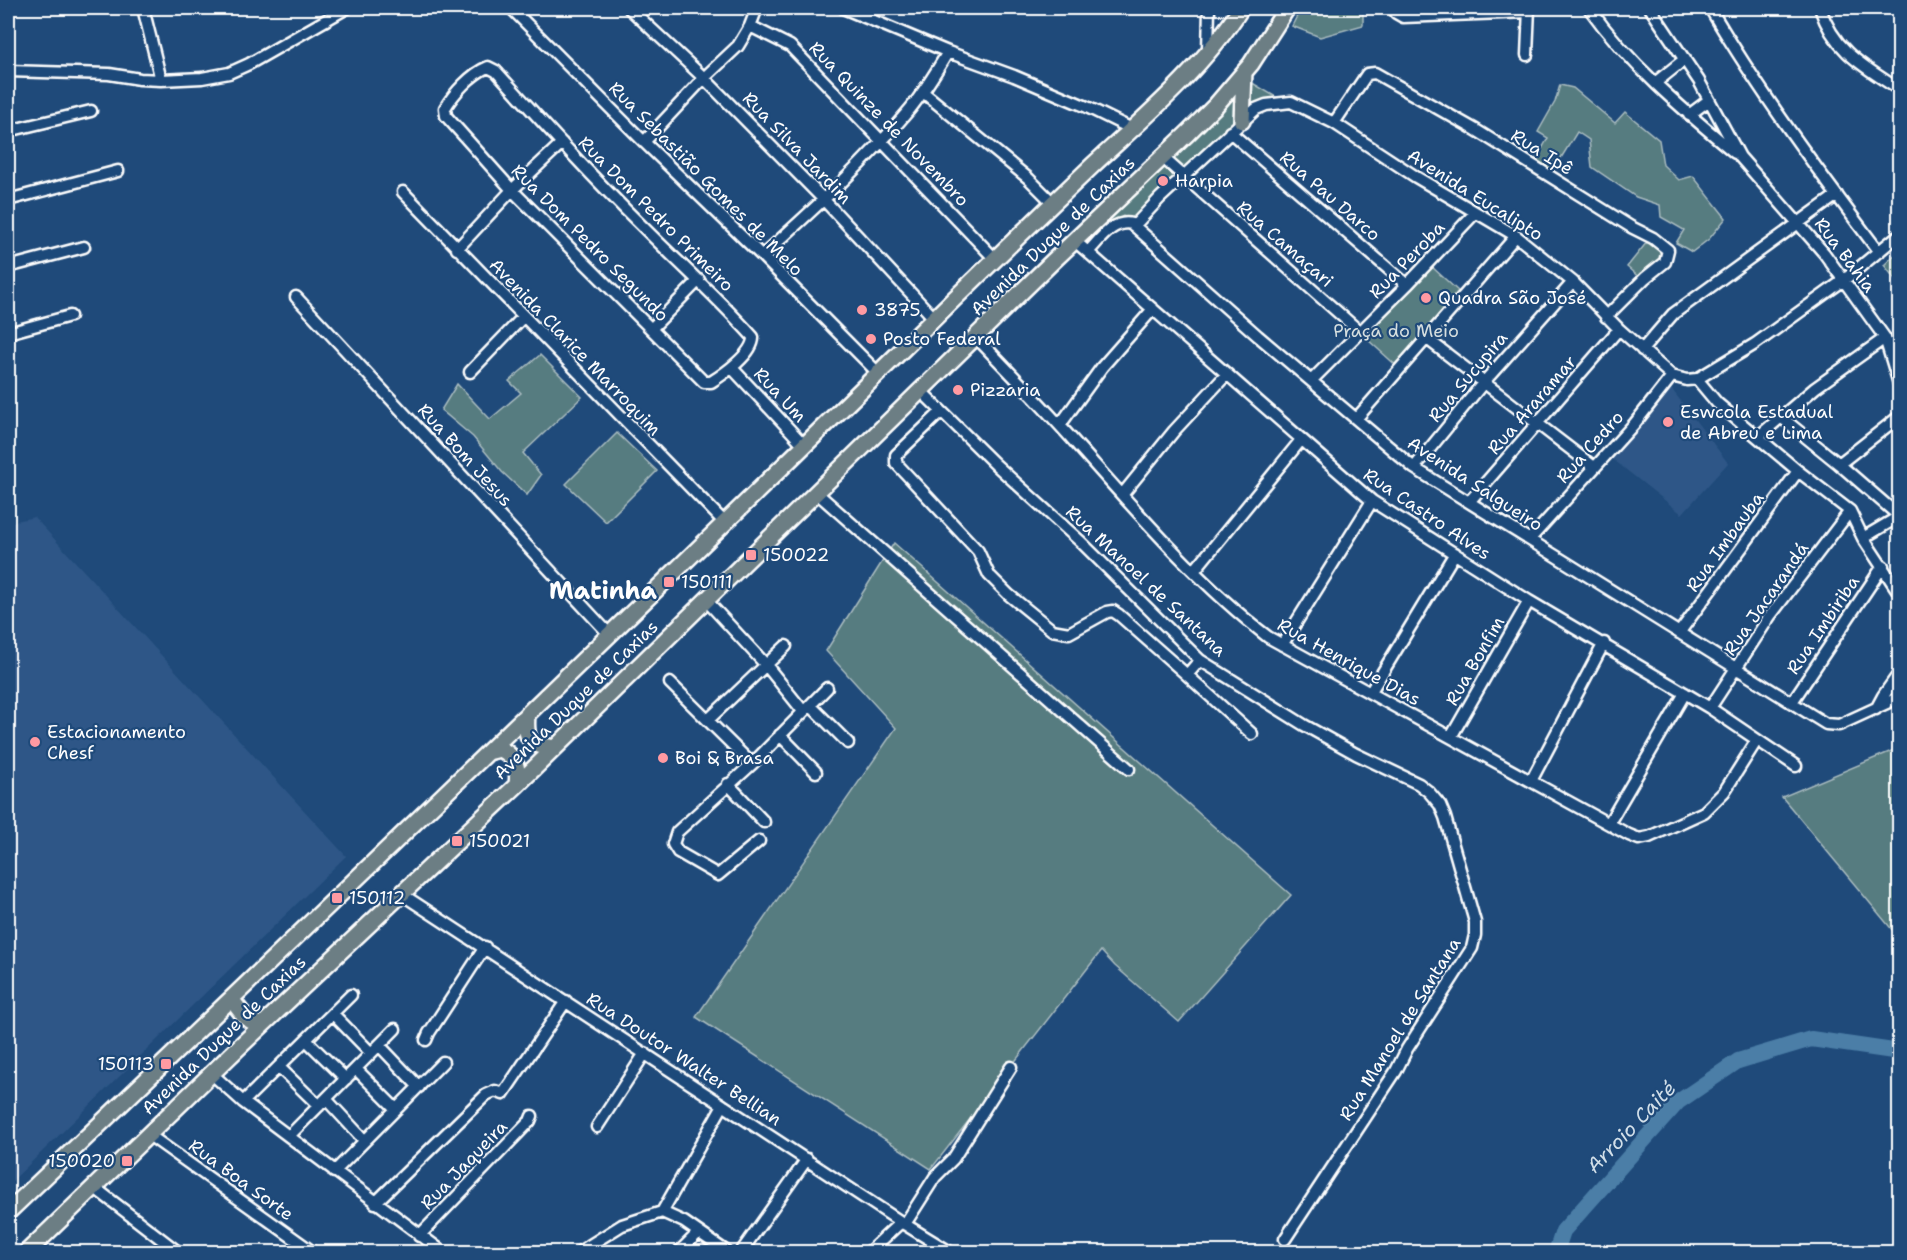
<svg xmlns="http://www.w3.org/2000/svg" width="1907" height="1260" viewBox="0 0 1907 1260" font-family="'Shantell Sans',sans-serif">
<rect width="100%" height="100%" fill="#1f4a7a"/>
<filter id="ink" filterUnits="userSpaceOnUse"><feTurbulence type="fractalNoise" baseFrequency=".0167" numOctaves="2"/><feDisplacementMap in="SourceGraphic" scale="12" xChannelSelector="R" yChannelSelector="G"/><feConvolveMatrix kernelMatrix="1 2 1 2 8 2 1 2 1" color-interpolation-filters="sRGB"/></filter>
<g filter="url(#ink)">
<!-- built -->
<path fill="#2e5787" d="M 1670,387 L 1728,463 L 1682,514 L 1610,457 Z
M 34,517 L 346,856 L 8,1185 L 8,523 Z"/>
<!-- green -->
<path fill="#577b80" stroke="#abbdc0" stroke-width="1.5" d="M 1301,8 L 1363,8 L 1363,25 L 1320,37 L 1292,26 Z
M 1249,81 L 1281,100 L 1255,107 L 1133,220 L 1123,216 L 1112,223 L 1109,220 Z
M 1560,85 L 1573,88 L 1615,123 L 1625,112 L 1659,140 L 1663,165 L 1679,180 L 1693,176 L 1726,218 L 1709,239 L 1692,252 L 1676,243 L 1684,230 L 1661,217 L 1660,205 L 1636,197 L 1592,167 L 1589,140 L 1577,132 L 1553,171 L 1535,161 L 1548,138 L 1538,132 L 1555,102 Z
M 1647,242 L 1662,252 L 1662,260 L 1641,279 L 1627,267 Z
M 1899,251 L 1899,284 L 1884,265 Z
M 1431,266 L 1458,291 L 1430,325 L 1433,328 L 1400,369 L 1356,329 Z
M 540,355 L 582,397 L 523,453 L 541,475 L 527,495 L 502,472 L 473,437 L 441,410 L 457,384 L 490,419 L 521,393 L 509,381 Z
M 617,433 L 657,471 L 606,522 L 566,484 Z
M 894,543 L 1291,895 L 1179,1022 L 1115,966 L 1101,951 L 931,1169 L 696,1017 L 896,728 L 826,651 Z
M 1899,748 L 1899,938 L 1782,797 Z"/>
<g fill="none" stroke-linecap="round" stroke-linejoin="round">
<!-- river -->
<path stroke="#4b7ea7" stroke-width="16" d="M 1556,1252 L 1563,1231 L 1678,1102 L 1738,1061 L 1811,1039 L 1900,1052"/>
<!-- minor casing -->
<g stroke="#fff" stroke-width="15">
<path id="minor" d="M 143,8 L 161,80
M 511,8 L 644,142 L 762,256 L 878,373
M 629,8 L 704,78 L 824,200 L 934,318
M 843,8 L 948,52 L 1014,76 L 1087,107 L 1132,129
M 1394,8 L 1396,13 L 1403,17 L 1528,12
M 1589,8 C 1629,64 1682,109 1735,153
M 1650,8 L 1699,81 L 1740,157 L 1824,253 L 1885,338 L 1900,387
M 1710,8 C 1760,93 1819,172 1879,252
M 1820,8 C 1834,51 1863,66 1900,90
M 1899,8 L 1900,9
M 750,26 L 790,46 L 995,259
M 1208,51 L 1209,8
M 1527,55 L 1529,8
M 488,67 L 496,71 C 544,124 592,177 643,227 C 680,264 718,298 753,337 C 754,353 724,374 711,382 L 704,382 L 512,190 L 446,116 L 445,108 C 454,93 471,74 488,67 Z
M 8,71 L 109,74 L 140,79 L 161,80 L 202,78 L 229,73 L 249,64 L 347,8
M 1655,83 L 1685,59
M 923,92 L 1028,178 L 1053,203
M 1689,115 L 1709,100
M 1334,123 L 1367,74 L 1375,73 L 1476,130 L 1631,227 L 1653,238 L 1668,250 L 1665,262 L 1645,278 L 1606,317
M 8,131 L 91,111
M 1230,132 L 1407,285
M 644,142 L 704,78 L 738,46 L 750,26 L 757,8
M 1162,157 L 1359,331
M 403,192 L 725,523
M 8,200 L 118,171
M 1134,226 L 1160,198 L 1256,109 L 1266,105 L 1291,102 L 1334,123 L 1416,177 L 1516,236 L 1573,282 L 1619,329 L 1672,376 L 1687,380 L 1697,379 L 1717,403 L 1798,471 L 1850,511 L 1863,538 L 1900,594
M 1075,241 L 1372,501 L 1529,601 L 1710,708 L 1796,766
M 457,249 L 512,190 L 562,143
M 1088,252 C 1099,241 1113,219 1132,224 L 1258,336 L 1414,468 L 1826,724 L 1839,725 L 1900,697
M 762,256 C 814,209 865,163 910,109 C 924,92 936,72 948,52
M 8,267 L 84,247
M 296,297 L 610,635
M 651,329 L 699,280
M 8,333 L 70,316
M 976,337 C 1011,374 1046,409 1079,447 C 1139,514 1197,582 1268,637 L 1629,835 L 1639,839 L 1649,837 L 1704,812 L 1724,792 L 1757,740
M 1426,338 L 1594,467
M 1642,350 L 1673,314 L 1837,195
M 732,368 L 804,445
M 470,372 L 523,317
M 1697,379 L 1755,344 L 1844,280 L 1900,234
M 1312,380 L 1407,285 L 1475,213
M 921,391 L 996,465 L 1081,542 L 1200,660 L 1304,725 L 1356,754 L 1419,784 L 1429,792 L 1440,805 L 1445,817 L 1475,922 L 1475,935 L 1472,948 L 1407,1049 L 1396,1071 L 1285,1239
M 941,412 L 896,455 L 896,463 L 978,551 L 989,575 L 1009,595 L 1052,630 L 1069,633 L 1107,612 L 1113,611 L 1119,615 L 1187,675 L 1200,660
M 1781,417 L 1839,464 L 1899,516
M 1356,419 L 1516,236
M 1060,425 L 1102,367 L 1153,309
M 1759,436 L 1815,388 L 1885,338
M 1839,464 L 1900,416
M 1414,468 L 1484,382 L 1573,282
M 817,493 L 1129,769
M 1122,495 L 1174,431 L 1227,374
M 1469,502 L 1619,329
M 1863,538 L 1900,516
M 1530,539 L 1635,423 L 1672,376
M 1194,571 L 1301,440
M 706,600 L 766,665 L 803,711
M 1679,633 L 1798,471
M 1282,645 L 1372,501
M 1187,675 L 1252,734
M 670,683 L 752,764
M 1370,693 L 1455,553
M 1792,702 L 1883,566
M 810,705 L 848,743
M 1710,708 L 1770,616 L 1850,511
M 1876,709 L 1883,696 L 1900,672
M 708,720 L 786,646
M 780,735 L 816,772
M 1451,737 L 1529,601
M 1531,781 L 1604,643
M 728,784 L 764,822
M 1609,823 L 1685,693
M 759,841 L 718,875 L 678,852 L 673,844 L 677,832 L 752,764 L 827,688
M 400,893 L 901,1222 L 950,1252
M 333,1014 L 371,1053
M 306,1040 L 346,1079
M 426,1040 L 429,1033 L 485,947
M 379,1045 L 419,1087
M 279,1067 L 319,1106
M 356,1069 L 396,1109
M 211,1073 L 243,1102 L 443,1252
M 326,1099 L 364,1140
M 243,1102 L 351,995
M 597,1127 L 645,1053
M 149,1135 L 313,1252
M 289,1136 L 395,1029
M 334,1172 L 443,1062
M 95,1188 L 178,1252
M 375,1203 L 486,1095 L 495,1091 L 503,1094 L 566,1001
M 662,1212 L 723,1105
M 905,1224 L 935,1177 L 953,1159 L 1011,1067
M 419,1236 L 530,1121 L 532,1116
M 579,1252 L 622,1225 L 662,1212 L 684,1222 L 727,1252
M 679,1252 L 698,1233
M 741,1252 L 807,1159
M 869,1252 L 901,1222"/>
</g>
<!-- highway casing -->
<g stroke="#fff" stroke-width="20">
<path id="highway" d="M 1242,121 L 1244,72
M 527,714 C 525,740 529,745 555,748
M 488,752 L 500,749 C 516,756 519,769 517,785
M 231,999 L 245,1017 L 260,1026
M 8,1212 C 307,927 605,641 900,352 C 964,289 1028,227 1093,165 C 1145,117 1203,68 1241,8
M 27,1252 L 237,1049 L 517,785 L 1050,264 L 1188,133 L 1216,105 L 1251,64 L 1287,8"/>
</g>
<!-- minor -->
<use href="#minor" stroke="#1f4a7a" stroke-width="10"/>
<!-- highway -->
<use href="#highway" stroke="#6c7e84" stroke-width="15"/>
</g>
</g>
<!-- markers -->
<g fill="#ff9aa2" stroke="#1f4a7a" stroke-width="2">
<circle cx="1163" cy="181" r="6"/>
<circle cx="1426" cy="298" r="6"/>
<circle cx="862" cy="310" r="6"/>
<circle cx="871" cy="339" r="6"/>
<circle cx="958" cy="390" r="6"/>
<circle cx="1668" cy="422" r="6"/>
<rect x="745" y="549" width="12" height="12" rx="3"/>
<rect x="663" y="576" width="12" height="12" rx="3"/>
<circle cx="35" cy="742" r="6"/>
<circle cx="663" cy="758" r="6"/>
<rect x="451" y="835" width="12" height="12" rx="3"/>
<rect x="331" y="892" width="12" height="12" rx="3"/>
<rect x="160" y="1058" width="12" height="12" rx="3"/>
<rect x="121" y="1155" width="12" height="12" rx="3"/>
</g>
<g text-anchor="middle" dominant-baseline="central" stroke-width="4.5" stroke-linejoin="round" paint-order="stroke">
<!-- street labels -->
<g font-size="18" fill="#fff" stroke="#1f4a7a">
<text transform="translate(889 124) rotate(46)">Rua Quinze de Novembro</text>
<text transform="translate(797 148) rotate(46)">Rua Silva Jardim</text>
<text transform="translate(1542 152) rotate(32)">Rua Ipê</text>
<text transform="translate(706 179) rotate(45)">Rua Sebastião Gomes de Melo</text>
<text transform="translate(1475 195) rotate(32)">Avenida Eucalipto</text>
<text transform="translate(1330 196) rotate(41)">Rua Pau Darco</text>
<text transform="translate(656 214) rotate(45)">Rua Dom Pedro Primeiro</text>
<text transform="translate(1053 236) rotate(-44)">Avenida Duque de Caxias</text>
<text transform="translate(590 243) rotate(45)">Rua Dom Pedro Segundo</text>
<text transform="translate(1285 244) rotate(41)">Rua Camaçari</text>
<text transform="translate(1845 255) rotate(53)">Rua Bahia</text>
<text transform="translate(1407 260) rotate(-46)">Rua Peroba</text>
<text transform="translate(575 347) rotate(46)">Avenida Clarice Marroquim</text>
<text transform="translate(1468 377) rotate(-50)">Rua Sucupira</text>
<text transform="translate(780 395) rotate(47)">Rua Um</text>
<text transform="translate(1532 405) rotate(-49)">Rua Araramar</text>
<text transform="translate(1590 447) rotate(-48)">Rua Cedro</text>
<text transform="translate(465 455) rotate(48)">Rua Bom Jesus</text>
<text transform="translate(1475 484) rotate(33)">Avenida Salgueiro</text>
<text transform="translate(1427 514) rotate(34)">Rua Castro Alves</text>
<text transform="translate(1725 542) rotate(-54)">Rua Imbauba</text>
<text transform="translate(1146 581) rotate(43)">Rua Manoel de Santana</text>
<text transform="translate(1766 599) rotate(-55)">Rua Jacarandá</text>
<text transform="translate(1823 625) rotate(-56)">Rua Imbiriba</text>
<text transform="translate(1475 661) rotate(-60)">Rua Bonfim</text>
<text transform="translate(1349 662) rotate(29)">Rua Henrique Dias</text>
<text transform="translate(576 700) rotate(-44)">Avenida Duque de Caxias</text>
<text transform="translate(1400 1029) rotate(-58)">Rua Manoel de Santana</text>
<text transform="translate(224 1035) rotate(-44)">Avenida Duque de Caxias</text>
<text transform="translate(684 1059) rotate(33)">Rua Doutor Walter Bellian</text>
<text transform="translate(464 1165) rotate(-46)">Rua Jaqueira</text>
<text transform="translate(241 1180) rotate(36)">Rua Boa Sorte</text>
</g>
<!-- poi labels -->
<g font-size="18" fill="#fff" stroke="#1f4a7a" text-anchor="start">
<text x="1175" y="181">Harpia</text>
<text x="1438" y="298">Quadra São José</text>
<text x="874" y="310">3875</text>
<text x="883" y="339">Posto Federal</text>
<text x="970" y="390">Pizzaria</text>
<text x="1680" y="412">Eswcola Estadual<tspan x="1680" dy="21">de Abreu e Lima</tspan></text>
<text x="763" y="555">150022</text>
<text x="681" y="582">150111</text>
<text x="47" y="732">Estacionamento<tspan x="47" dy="21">Chesf</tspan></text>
<text x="675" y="758">Boi &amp; Brasa</text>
<text x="469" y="841">150021</text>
<text x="349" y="898">150112</text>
<text x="154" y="1064" text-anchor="end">150113</text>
<text x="115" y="1161" text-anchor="end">150020</text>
</g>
<!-- park labels -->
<g font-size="18" fill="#d5dedf" stroke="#1f4a7a">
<text x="1396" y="331">Praça do Meio</text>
</g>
<!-- water labels -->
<g font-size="20" font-style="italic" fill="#d2dfe9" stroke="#1f4a7a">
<text transform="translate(1631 1127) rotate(-46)">Arroio Caité</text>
</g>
<!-- district labels -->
<g font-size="24" font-weight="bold" fill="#fff" stroke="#1f4a7a">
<text x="603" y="591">Matinha</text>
</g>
</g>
<!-- margin -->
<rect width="1907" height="1260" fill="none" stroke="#1f4a7a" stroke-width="30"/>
<rect x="15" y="15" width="1877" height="1230" fill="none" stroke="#fff" stroke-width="2" filter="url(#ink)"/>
</svg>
